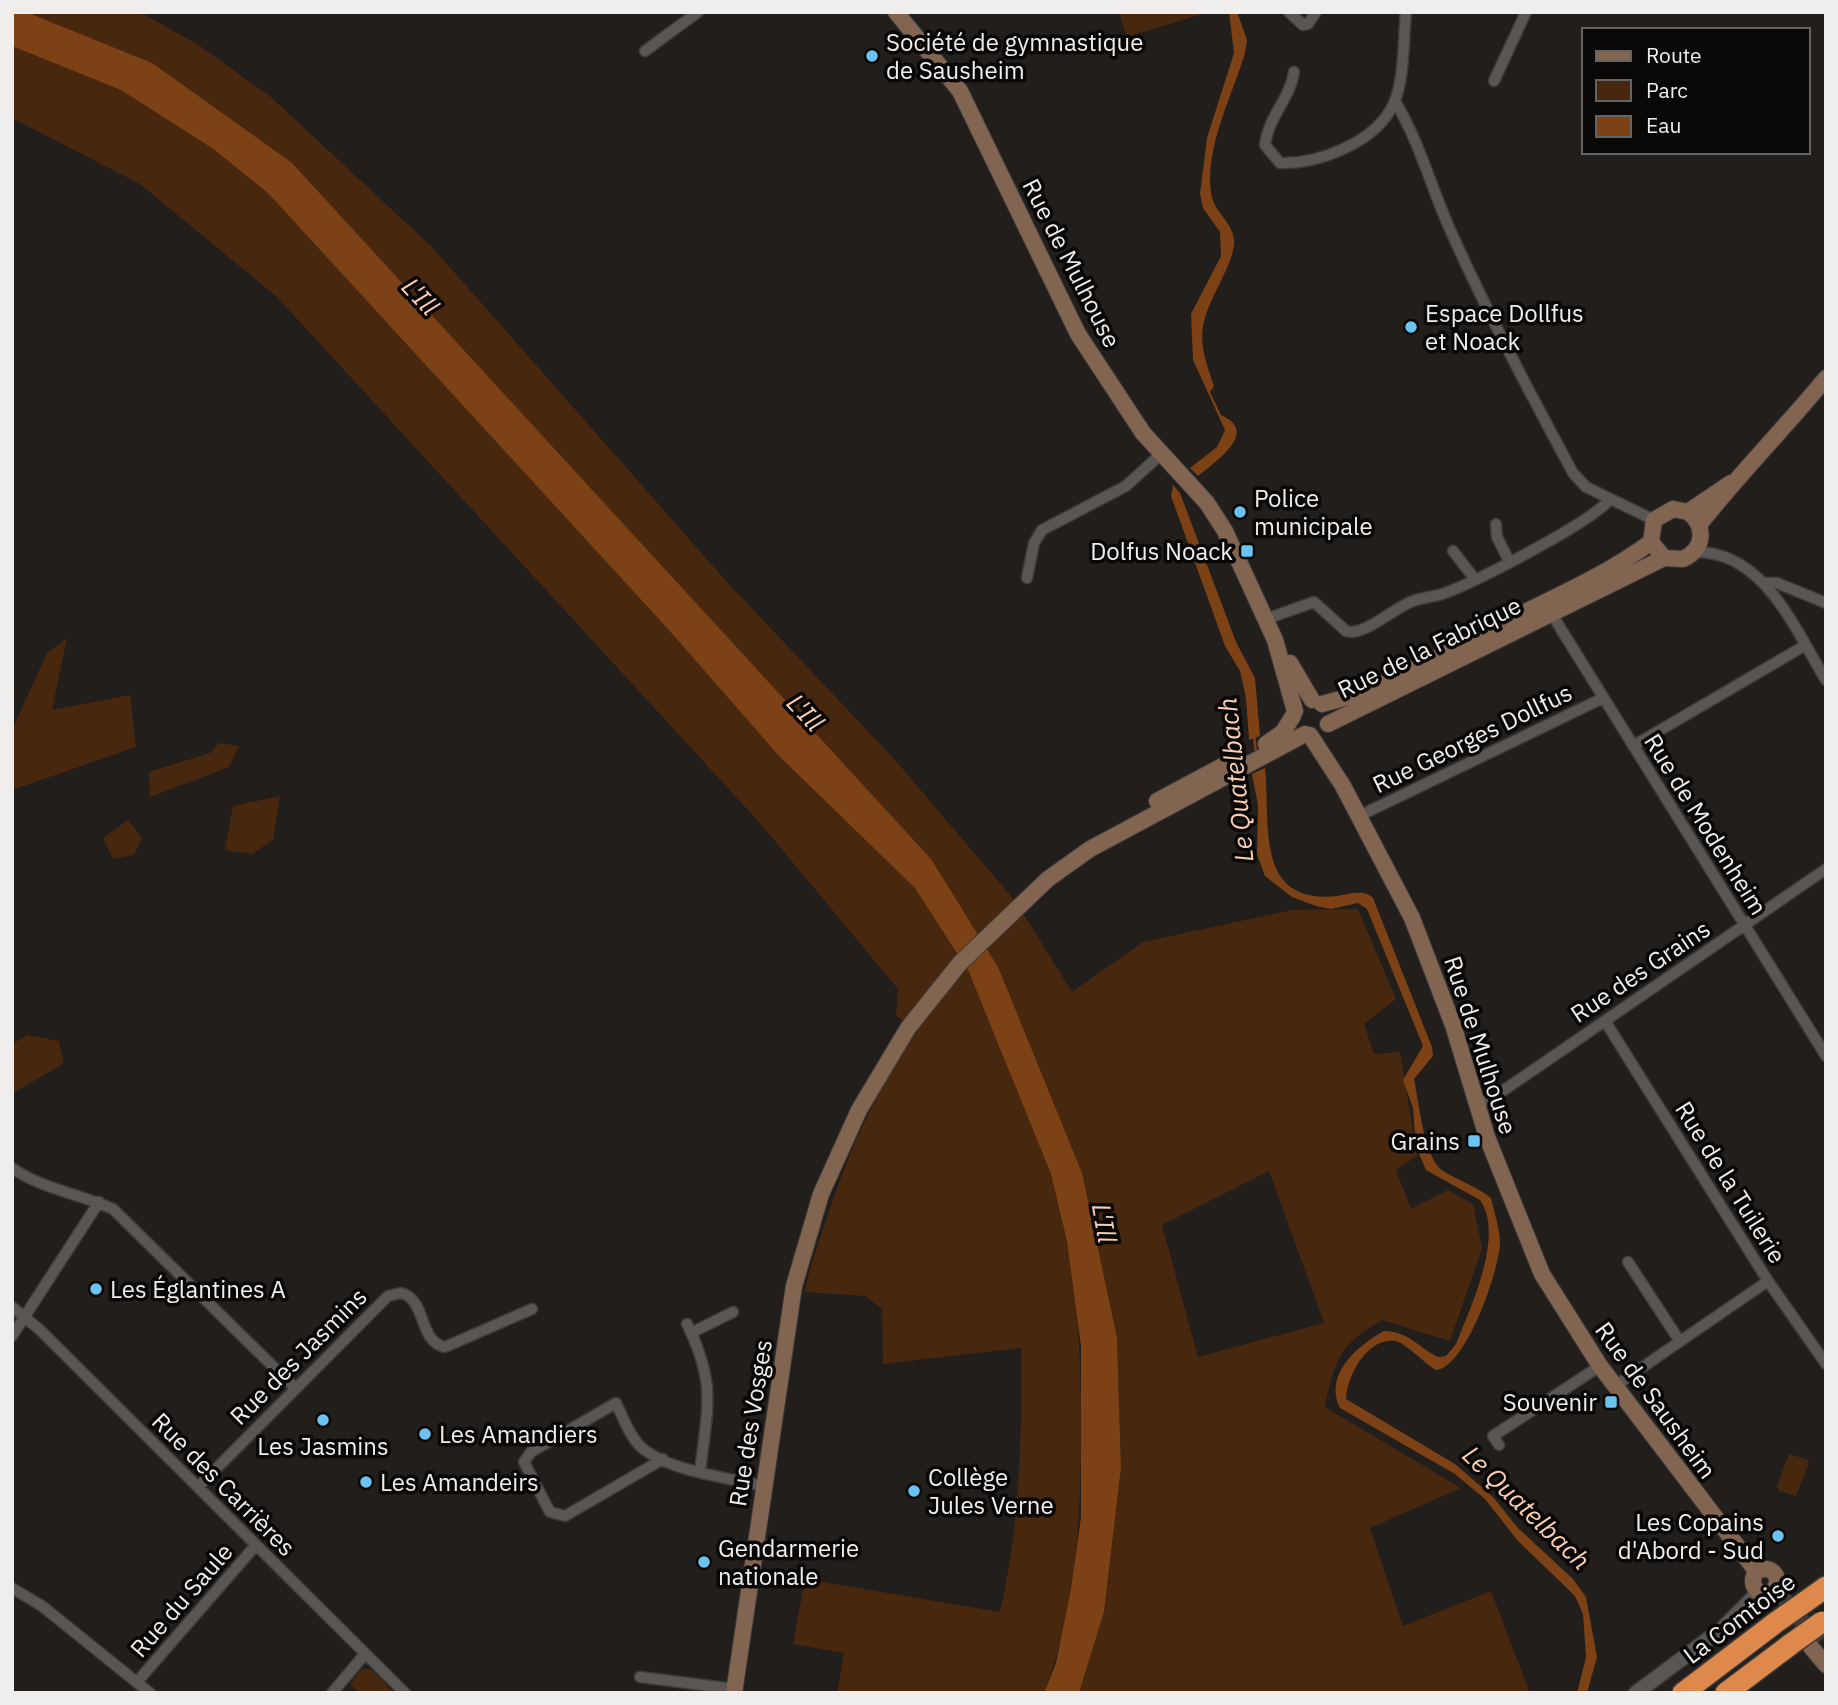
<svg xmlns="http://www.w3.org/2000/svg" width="1838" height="1705" viewBox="0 0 1838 1705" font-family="'IBM Plex Sans',sans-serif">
<rect width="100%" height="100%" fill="#211e1c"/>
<!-- green -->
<path fill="#48270f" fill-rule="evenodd" d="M 12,12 L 140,12 L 200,46 L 272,98 L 432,247 L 727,582 L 896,761 L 1016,902 L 1072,992 L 1143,942 L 1292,910 L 1358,909 L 1396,999 L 1364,1024 L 1374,1054 L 1400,1052 L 1417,1156 L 1396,1170 L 1411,1209 L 1448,1190 L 1473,1204 L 1482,1248 L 1450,1341 L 1382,1320 C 1340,1344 1334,1361 1325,1407 L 1461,1488 L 1370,1528 L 1403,1626 L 1491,1591 L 1530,1693 L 1079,1693 L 1104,1612 L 1121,1468 L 1117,1338 L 998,967 L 958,957 L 969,972 C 996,1038 1029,1106 1051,1174 C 1077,1255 1081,1342 1081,1426 C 1081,1517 1077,1607 1044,1693 L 837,1693 L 844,1653 L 793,1644 L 805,1579 L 1000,1612 C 1020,1525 1022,1437 1021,1348 L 883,1364 L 882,1309 L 865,1296 L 805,1292 C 809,1268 817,1247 825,1224 C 849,1149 874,1095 918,1030 L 896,1016 L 898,989 L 759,822 L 277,297 L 140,184 L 12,118 ZM 1269,1171 L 1324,1323 L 1198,1357 L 1162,1225 Z
M 1119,12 L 1209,12 L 1127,37 Z
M 67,638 L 52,710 L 130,695 L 136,747 L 12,790 L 12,730 L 47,653 Z
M 219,743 L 239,746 L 229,767 L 150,797 L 149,772 L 210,753 Z
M 280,796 L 273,840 L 252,854 L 225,850 L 233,806 Z
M 128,820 L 142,838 L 134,855 L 113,859 L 103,838 Z
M 28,1035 L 59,1041 L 64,1063 L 12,1094 L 12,1044 Z
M 1789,1454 L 1808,1460 L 1809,1463 L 1796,1496 L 1779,1491 L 1777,1486 Z
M 362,1669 L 371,1669 L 394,1693 L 359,1693 L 350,1684 Z"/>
<!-- water -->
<path fill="#7c4114" d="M 12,12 L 26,12 L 152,63 L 292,163 L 931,859 L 998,967 L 1082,1173 L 1117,1338 L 1121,1468 L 1104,1612 L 1079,1693 L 1044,1693 L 1056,1663 L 1071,1589 L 1081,1517 L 1081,1346 L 1067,1241 L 1051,1174 L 969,972 L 915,888 L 779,756 L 668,629 L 268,193 L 212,148 L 121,90 L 12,46 Z
M 1229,12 L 1237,12 L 1247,40 L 1245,53 C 1232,97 1205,146 1211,193 C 1214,214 1236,223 1234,245 C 1232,260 1225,272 1219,285 C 1197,328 1198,341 1214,386 L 1210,392 L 1221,415 C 1260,432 1216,461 1198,476 L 1190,468 L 1217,447 L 1225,430 L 1193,360 L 1191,314 L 1221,256 L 1220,232 L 1203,208 L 1200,194 L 1207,138 L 1234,53 Z
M 1173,485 L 1180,493 L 1236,642 L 1255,678 L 1260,736 L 1249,740 L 1246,698 L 1240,671 L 1225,646 L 1175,507 L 1171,496 Z
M 1265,768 C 1271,822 1253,905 1337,896 C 1349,894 1364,889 1373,898 L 1432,1047 L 1433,1056 L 1414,1079 C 1419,1102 1424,1159 1443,1171 C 1459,1181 1476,1186 1491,1198 C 1494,1211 1499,1226 1500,1240 C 1501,1267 1466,1368 1436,1370 C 1425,1364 1406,1343 1395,1341 C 1367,1337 1347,1376 1346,1399 L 1455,1464 L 1493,1497 L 1518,1528 L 1573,1579 L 1586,1597 L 1597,1657 L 1587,1693 L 1577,1693 L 1586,1657 L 1583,1614 L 1575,1596 L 1518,1541 L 1485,1499 L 1455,1474 L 1340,1408 C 1323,1375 1358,1345 1384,1331 C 1408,1331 1418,1347 1438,1357 L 1446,1356 L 1456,1344 C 1470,1308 1505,1236 1480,1200 L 1426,1170 L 1416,1147 L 1413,1108 L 1403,1080 L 1423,1046 L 1367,909 L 1358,903 L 1331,909 L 1316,906 L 1292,897 L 1265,876 L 1257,854 L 1258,805 L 1252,774 Z"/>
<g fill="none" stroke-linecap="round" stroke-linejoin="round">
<!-- stream -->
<path stroke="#7c4114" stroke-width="2.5" d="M 1254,735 L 1256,753"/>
<!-- secondary-tunnel -->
<path stroke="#403d3b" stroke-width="16" stroke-dasharray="16 8" stroke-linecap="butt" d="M 1783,1598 L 1819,1642"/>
<!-- minor casing -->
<g stroke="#3d3b39" stroke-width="13">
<path id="minor" d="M 1289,12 L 1303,25 L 1308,24 L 1316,12
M 645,51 L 698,12
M 1294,72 C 1290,99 1268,117 1265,145 L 1280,163 C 1319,164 1377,142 1394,103 C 1405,77 1403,40 1406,12
M 1494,81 L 1526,12
M 1395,101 C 1420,143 1432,190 1452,234 C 1489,316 1531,395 1573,473 L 1586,487 L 1654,520
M 1496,524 L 1497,537 L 1509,561
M 1453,551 L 1474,578
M 1694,552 C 1764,550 1795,630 1826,680
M 1027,578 L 1034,543 L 1042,530 L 1126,486 L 1161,454
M 1765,583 L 1777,583 L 1826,603
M 1551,613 L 1826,1056
M 1266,619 L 1314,602 L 1346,631 C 1364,637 1395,607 1413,601 C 1423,597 1435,597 1445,593 C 1475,582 1592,522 1609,500
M 1633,746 L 1804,646
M 1359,816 L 1603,698
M 1605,1021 L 1768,1281 L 1826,1364
M 1475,1103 L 1491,1099 L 1826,869
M 12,1168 C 42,1189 80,1194 113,1209 L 295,1388
M 1628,1262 L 1679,1340
M 12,1307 L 39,1329 L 405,1693
M 687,1324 C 717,1385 707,1408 700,1472
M 691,1333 L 733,1312
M 12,1336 L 99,1202
M 1615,1386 L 1768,1281
M 1499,1445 L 1493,1436 L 1600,1366
M 663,1459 L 565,1516 L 550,1512 L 524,1462 L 531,1452 L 616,1403 C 623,1417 629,1435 640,1446 C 666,1471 729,1478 764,1486
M 198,1487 L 388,1296 L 401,1293 C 427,1299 418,1342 445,1347 L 532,1309
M 12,1588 L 42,1606 L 150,1693
M 640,1677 L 734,1689
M 137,1682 L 256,1545
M 332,1693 L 365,1654"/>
</g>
<!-- tertiary casing -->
<g stroke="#3d3b39" stroke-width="17">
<path id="tertiary" d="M 1636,1693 L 1723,1628 L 1759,1592"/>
</g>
<!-- secondary casing -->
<g stroke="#3d3b39" stroke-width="18">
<path id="secondary" d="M 896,12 L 960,91 L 1078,334 L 1143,433 L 1207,503 L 1225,531 L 1275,640 L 1295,711
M 1688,512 C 1706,526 1705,549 1683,559 L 1664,558 L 1651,542 L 1654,520 L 1673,509 L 1688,512 L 1731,483
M 1699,525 C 1739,474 1785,428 1826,378
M 1290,663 L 1312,700
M 1322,704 C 1388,688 1449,651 1509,620 C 1557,596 1608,574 1651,542
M 1328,724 L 1664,558
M 1310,735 L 1343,786 L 1412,918 L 1453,1025 L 1487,1137 L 1542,1274 L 1600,1366 L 1757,1572
M 1266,744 L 1283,732 L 1293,716
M 1157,801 L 1230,762
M1753 1581a12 12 0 1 1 24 0a12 12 0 1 1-24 0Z
M 1811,1647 L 1826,1665
M 734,1693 L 794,1286 L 821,1194 L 859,1110 L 908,1028 L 960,963 L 1048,879 L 1090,849 L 1305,734"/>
</g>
<!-- motorway casing -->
<g stroke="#3d3b39" stroke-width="24">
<path id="motorway" d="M 1805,1602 L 1826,1587
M 1683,1693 L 1775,1623
M 1726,1693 L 1791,1644"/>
</g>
<!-- minor -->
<use href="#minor" stroke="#595653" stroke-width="10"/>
<!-- tertiary -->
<use href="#tertiary" stroke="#595653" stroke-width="14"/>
<!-- secondary -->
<use href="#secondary" stroke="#816551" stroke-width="16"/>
<!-- motorway -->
<use href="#motorway" stroke="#de884c" stroke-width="21"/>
<!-- motorway-bridge casing -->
<g stroke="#3d3b39" stroke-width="24" stroke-linecap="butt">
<path id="motorway-bridge" d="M 1775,1623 L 1805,1602
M 1791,1644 L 1822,1622"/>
</g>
<!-- motorway-bridge -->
<use href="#motorway-bridge" stroke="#de884c" stroke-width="21"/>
</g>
<!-- markers -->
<g fill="#6bc3f2" stroke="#090807" stroke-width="2.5">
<circle cx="872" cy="56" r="7"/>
<circle cx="1411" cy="327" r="7"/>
<circle cx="1240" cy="512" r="7"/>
<rect x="1240" y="544" width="14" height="14" rx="3.5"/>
<rect x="1467" y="1134" width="14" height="14" rx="3.5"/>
<circle cx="96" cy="1289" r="7"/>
<rect x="1604" y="1395" width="14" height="14" rx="3.5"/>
<circle cx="323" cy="1420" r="7"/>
<circle cx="425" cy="1434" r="7"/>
<circle cx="366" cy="1482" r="7"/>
<circle cx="914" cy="1491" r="7"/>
<circle cx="1778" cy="1536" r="7"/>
<circle cx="704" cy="1562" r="7"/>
</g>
<g text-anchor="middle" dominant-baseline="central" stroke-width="7" stroke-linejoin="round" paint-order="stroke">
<!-- poi labels -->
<g font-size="24" fill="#f0eeed" stroke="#090807" text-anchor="start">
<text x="886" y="42">Société de gymnastique<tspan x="886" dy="28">de Sausheim</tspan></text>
<text x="1425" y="313">Espace Dollfus<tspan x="1425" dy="28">et Noack</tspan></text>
<text x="1254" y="498">Police<tspan x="1254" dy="28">municipale</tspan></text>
<text x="1233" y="551" text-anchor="end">Dolfus Noack</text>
<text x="1460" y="1141" text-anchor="end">Grains</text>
<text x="110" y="1289">Les Églantines A</text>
<text x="1597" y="1402" text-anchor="end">Souvenir</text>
<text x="439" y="1434">Les Amandiers</text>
<text x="323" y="1446" text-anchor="middle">Les Jasmins</text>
<text x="928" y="1477">Collège<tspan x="928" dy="28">Jules Verne</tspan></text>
<text x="380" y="1482">Les Amandeirs</text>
<text x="1764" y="1522" text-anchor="end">Les Copains<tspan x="1764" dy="28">d'Abord - Sud</tspan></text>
<text x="718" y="1548">Gendarmerie<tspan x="718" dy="28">nationale</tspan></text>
</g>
<!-- street labels -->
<g font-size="24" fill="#f0eeed" stroke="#090807">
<text transform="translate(1072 263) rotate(63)">Rue de Mulhouse</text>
<text transform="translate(1429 647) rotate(-26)">Rue de la Fabrique</text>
<text transform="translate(1472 738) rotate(-26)">Rue Georges Dollfus</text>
<text transform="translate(1706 824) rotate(58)">Rue de Modenheim</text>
<text transform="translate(1640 971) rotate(-34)">Rue des Grains</text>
<text transform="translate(1481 1045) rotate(72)">Rue de Mulhouse</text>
<text transform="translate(1731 1182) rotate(58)">Rue de la Tuilerie</text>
<text transform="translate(298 1356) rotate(-45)">Rue des Jasmins</text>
<text transform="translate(1656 1400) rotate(54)">Rue de Sausheim</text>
<text transform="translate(750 1423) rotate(-81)">Rue des Vosges</text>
<text transform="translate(224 1484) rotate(45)">Rue des Carrières</text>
<text transform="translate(181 1600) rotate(-49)">Rue du Saule</text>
<text transform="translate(1739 1618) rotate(-37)">La Comtoise</text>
</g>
<!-- water labels -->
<g font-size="26" font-style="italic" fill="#faceb3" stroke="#090807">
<text transform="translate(421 296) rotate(47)">L'Ill</text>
<text transform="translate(806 712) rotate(47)">L'Ill</text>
<text transform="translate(1235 780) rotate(-96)">Le Quatelbach</text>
<text transform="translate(1105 1223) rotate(80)">L'Ill</text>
<text transform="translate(1527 1507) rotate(44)">Le Quatelbach</text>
</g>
</g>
<!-- border -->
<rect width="1838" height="1705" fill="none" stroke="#f0eeed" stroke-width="28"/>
<!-- legend -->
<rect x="1582" y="28" width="228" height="126" fill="#090807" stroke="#656463" stroke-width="2"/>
<rect x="1596" y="51" width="35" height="10" fill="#816551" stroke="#656463" stroke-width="2"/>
<text x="1646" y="63" font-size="21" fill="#f0eeed">Route</text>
<rect x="1596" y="80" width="35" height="21" fill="#48270f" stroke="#656463" stroke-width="2"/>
<text x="1646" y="98" font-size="21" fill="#f0eeed">Parc</text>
<rect x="1596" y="116" width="35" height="21" fill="#7c4114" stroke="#656463" stroke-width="2"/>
<text x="1646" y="133" font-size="21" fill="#f0eeed">Eau</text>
</svg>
